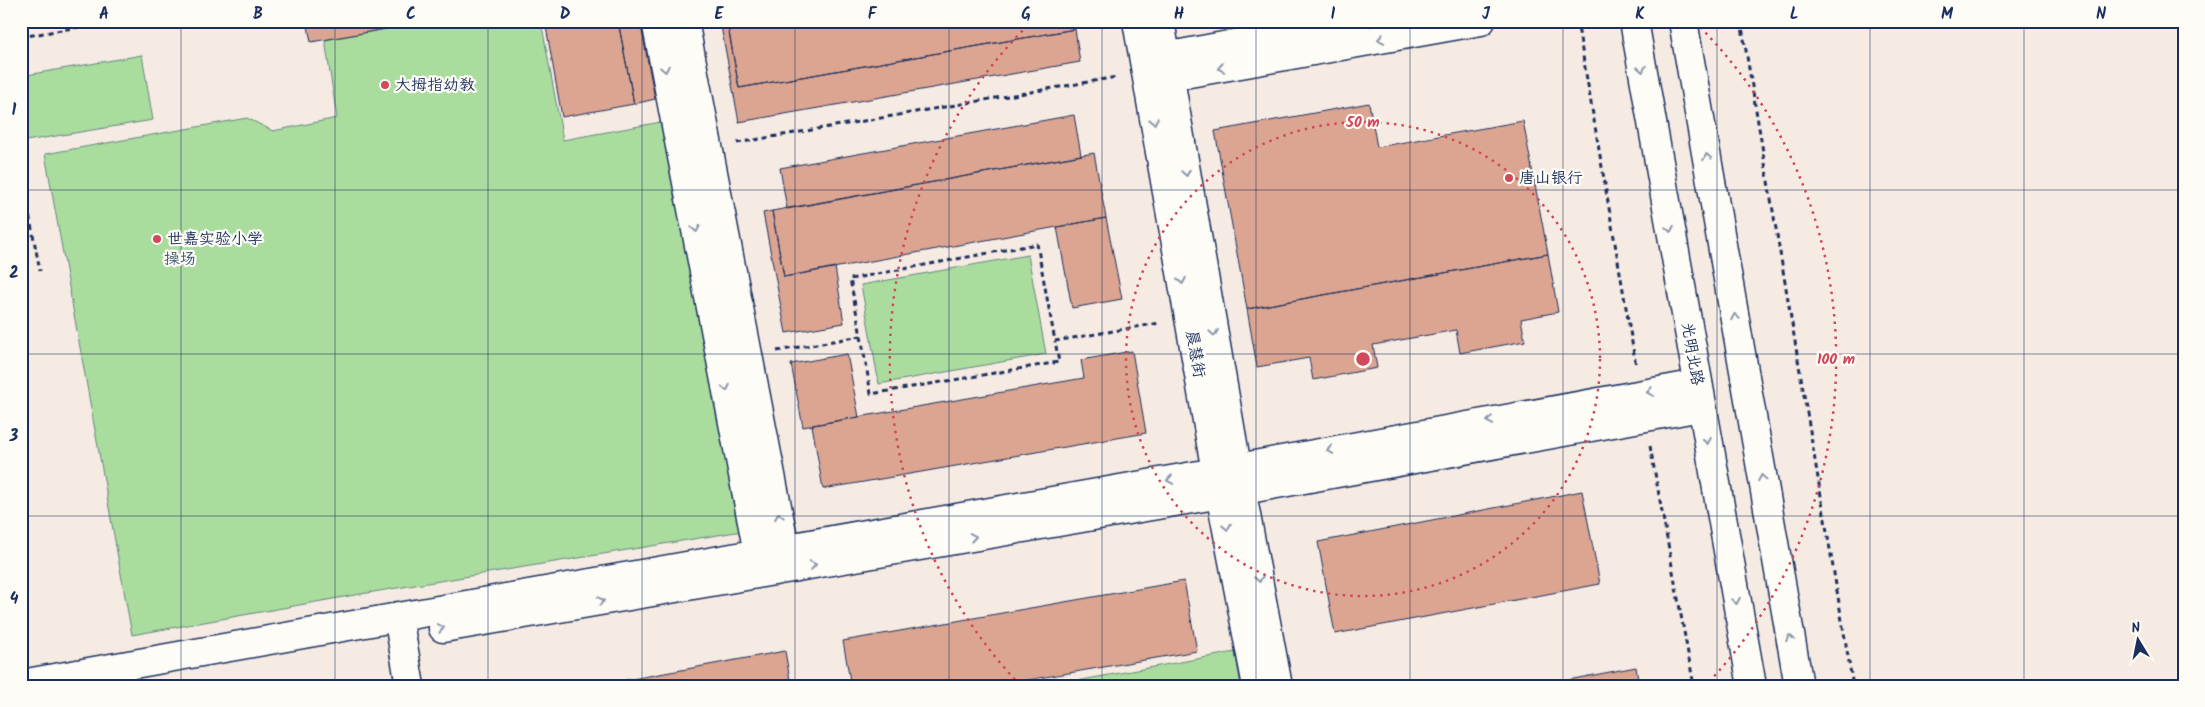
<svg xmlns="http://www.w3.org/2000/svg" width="2205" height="707" viewBox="0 0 2205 707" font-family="Kalam,'LXGW WenKai TC',sans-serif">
<rect width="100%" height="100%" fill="#f6ebe3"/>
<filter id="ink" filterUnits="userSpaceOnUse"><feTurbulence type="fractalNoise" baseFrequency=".02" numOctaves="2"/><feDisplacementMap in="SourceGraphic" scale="10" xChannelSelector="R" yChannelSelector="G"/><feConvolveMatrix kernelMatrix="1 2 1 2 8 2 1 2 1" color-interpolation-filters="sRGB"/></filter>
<g filter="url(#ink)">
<!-- green -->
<path fill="#aadc9e" stroke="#62867e" d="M 385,21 L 541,21 L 563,140 L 672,120 L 748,530 L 355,595 L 132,635 L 45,154 L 247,118 L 273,131 L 337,118 L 325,40 L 386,29 Z
M 142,55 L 153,120 L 26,141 L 21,113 L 21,76 Z
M 1028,255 L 1046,354 L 879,384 L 861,285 Z
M 1235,652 L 1241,686 L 1049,686 Z"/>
<!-- building -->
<path fill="#dba591" stroke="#1b2f5e" d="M 307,21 L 385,21 L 386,29 L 311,42 Z
M 545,21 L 618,21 L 634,104 L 562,117 Z
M 618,21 L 640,21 L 655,99 L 634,104 Z
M 720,21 L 727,21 L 739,88 L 1075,29 L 1080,62 L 739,122 Z
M 727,21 L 1073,21 L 1075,29 L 739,88 Z
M 1369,103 L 1377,147 L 1523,121 L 1548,254 L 1247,309 L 1215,131 Z
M 1074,115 L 1081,155 L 787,209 L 780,168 Z
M 1094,153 L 1106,218 L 784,277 L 772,211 Z
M 772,211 L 784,277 L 835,267 L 844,323 L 786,333 L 763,213 Z
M 1106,218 L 1122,299 L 1072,308 L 1057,227 Z
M 1548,254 L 1558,312 L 1521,319 L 1525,341 L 1460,353 L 1456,330 L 1373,345 L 1377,368 L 1313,380 L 1309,358 L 1257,367 L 1247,309 Z
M 1132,351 L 1146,433 L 823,489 L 812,425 L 1084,378 L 1081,360 Z
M 847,354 L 859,417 L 803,427 L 791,364 Z
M 1582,491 L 1600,584 L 1335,634 L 1318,542 Z
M 1184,581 L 1197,651 L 993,686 L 851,686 L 843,641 Z
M 785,651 L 791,686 L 594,686 Z
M 1636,667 L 1639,686 L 1537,686 Z"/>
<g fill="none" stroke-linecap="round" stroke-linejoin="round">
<!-- minor casing -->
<g stroke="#1b2f5e" stroke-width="31">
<path id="minor" d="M 656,21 L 758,553 L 775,571 L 785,548 L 684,21
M 1137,21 L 1216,472 L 1257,686
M 1160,21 L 1237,467 L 1278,686
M 1149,60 L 1357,21
M 1150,80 L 1481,21
M 398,616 L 410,686
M 443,628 L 1221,494 L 1701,407
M 21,684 L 1216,472 L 1698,384"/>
</g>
<!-- secondary casing -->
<g stroke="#1b2f5e" stroke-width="31">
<path id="secondary" d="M 1634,21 L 1752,686
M 1683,21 L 1799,686"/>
</g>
<!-- path -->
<path stroke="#1b2f5e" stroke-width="3" stroke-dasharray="5 4" stroke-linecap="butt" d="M 1577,21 L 1636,366
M 1741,21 L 1853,686
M 21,37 L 114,21
M 737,143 L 1117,77
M 21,172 L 40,271
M 861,336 L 871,394 L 1059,362 L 1055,341
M 777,351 L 861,336 L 850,279 L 1037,244 L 1055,341 L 1160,323
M 1650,446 L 1694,686"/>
<!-- minor -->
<use href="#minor" stroke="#fdfcf7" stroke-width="28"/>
<!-- secondary -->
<use href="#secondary" stroke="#fdfcf7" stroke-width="28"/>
</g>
<!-- one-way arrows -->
<defs><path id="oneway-chevron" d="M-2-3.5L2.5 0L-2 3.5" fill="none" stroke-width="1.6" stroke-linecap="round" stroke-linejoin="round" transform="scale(1.25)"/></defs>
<g stroke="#8c96aa">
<use href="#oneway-chevron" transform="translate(1381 39) rotate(170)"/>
<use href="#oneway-chevron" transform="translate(1221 68) rotate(170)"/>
<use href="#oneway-chevron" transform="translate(665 69) rotate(79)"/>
<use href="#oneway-chevron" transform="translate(1642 69) rotate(80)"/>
<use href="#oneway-chevron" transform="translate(1154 121) rotate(80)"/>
<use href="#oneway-chevron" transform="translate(1707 157) rotate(-100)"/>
<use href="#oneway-chevron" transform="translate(1186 173) rotate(80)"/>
<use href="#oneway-chevron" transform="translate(696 229) rotate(79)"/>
<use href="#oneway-chevron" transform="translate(1670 229) rotate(80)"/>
<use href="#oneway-chevron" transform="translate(1182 281) rotate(80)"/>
<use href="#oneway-chevron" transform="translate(1735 317) rotate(-100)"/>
<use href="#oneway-chevron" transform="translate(1214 333) rotate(80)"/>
<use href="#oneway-chevron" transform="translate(726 388) rotate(79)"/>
<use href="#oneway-chevron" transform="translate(1650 392) rotate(170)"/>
<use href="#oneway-chevron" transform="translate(1490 421) rotate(170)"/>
<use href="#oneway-chevron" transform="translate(1707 441) rotate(80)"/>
<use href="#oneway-chevron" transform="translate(1330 450) rotate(170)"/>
<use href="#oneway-chevron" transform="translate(1762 478) rotate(-100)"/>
<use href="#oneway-chevron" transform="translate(1170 480) rotate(170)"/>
<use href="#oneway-chevron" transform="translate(779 516) rotate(-100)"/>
<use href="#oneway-chevron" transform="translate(1227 527) rotate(79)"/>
<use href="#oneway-chevron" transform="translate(973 537) rotate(-10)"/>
<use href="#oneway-chevron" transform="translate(813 565) rotate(-10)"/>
<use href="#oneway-chevron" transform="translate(1259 579) rotate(80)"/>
<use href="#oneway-chevron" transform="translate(601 601) rotate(-10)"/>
<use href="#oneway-chevron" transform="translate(1736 601) rotate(80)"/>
<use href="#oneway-chevron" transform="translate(441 628) rotate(-10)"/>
<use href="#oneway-chevron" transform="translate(1790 638) rotate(-100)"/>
</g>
</g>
<!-- grid -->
<path fill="none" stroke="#1b2f5e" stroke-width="1" stroke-opacity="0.55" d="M 181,21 L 181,686M 335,21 L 335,686M 488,21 L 488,686M 642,21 L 642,686M 795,21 L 795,686M 949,21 L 949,686M 1102,21 L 1102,686M 1256,21 L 1256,686M 1410,21 L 1410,686M 1563,21 L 1563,686M 1717,21 L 1717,686M 1870,21 L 1870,686M 2024,21 L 2024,686M 21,190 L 2184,190M 21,354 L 2184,354M 21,516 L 2184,516"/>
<!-- distance rings -->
<g fill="none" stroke="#d1495b" stroke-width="2.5" stroke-dasharray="2.5 5">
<circle cx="1363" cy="359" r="237"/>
<path d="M1020 685A473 473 0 0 1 1031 22M1695 22A473 473 0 0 1 1706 685"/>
</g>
<!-- markers -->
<g fill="#d1495b" stroke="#fdfcf7" stroke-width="2">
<circle cx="385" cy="85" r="5"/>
<circle cx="1509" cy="178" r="5"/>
<circle cx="157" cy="239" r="5"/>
</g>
<g text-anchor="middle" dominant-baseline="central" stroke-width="4.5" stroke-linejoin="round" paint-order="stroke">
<!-- poi labels -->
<g font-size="16" fill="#1b2f5e" stroke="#fdfcf7" text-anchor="start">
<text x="395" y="85">大拇指幼教</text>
<text x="1519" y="178">唐山银行</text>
<text x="167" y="239">世嘉实验小学</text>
</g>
<!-- park labels -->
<g font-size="16" fill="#3f5a6e" stroke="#fdfcf7">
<text x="180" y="259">操场</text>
</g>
<!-- street labels -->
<g font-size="16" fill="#1b2f5e" stroke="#fdfcf7">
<text transform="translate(1195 354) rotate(80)">晨慧街</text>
<text transform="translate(1692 354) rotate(80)">光明北路</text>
</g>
</g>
<circle cx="1363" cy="359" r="8" fill="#d1495b" stroke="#fdfcf7" stroke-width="2.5"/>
<g font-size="15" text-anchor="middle" font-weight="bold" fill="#d1495b" stroke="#fdfcf7" stroke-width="4.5" stroke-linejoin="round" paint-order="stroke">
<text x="1363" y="127">50 m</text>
<text x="1836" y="364">100 m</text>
</g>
<!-- margin -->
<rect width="2205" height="707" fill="none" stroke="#fdfcf7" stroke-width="55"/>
<!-- north arrow -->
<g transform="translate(2138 640) rotate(350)" stroke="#fdfcf7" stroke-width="4" paint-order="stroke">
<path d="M0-4L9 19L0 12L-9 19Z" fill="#1b2f5e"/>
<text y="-8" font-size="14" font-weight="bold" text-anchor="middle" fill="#1b2f5e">N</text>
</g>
<rect x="28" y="28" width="2150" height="652" fill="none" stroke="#1b2f5e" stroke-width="2"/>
<g font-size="16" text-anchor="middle" font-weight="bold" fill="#1b2f5e">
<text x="104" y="19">A</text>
<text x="258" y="19">B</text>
<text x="411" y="19">C</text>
<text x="565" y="19">D</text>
<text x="719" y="19">E</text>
<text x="872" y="19">F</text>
<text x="1026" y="19">G</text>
<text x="1179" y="19">H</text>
<text x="1333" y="19">I</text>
<text x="1486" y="19">J</text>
<text x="1640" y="19">K</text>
<text x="1794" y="19">L</text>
<text x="1947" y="19">M</text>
<text x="2101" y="19">N</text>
<text x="14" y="115">1</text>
<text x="14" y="278">2</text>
<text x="14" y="441">3</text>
<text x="14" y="604">4</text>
</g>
</svg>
